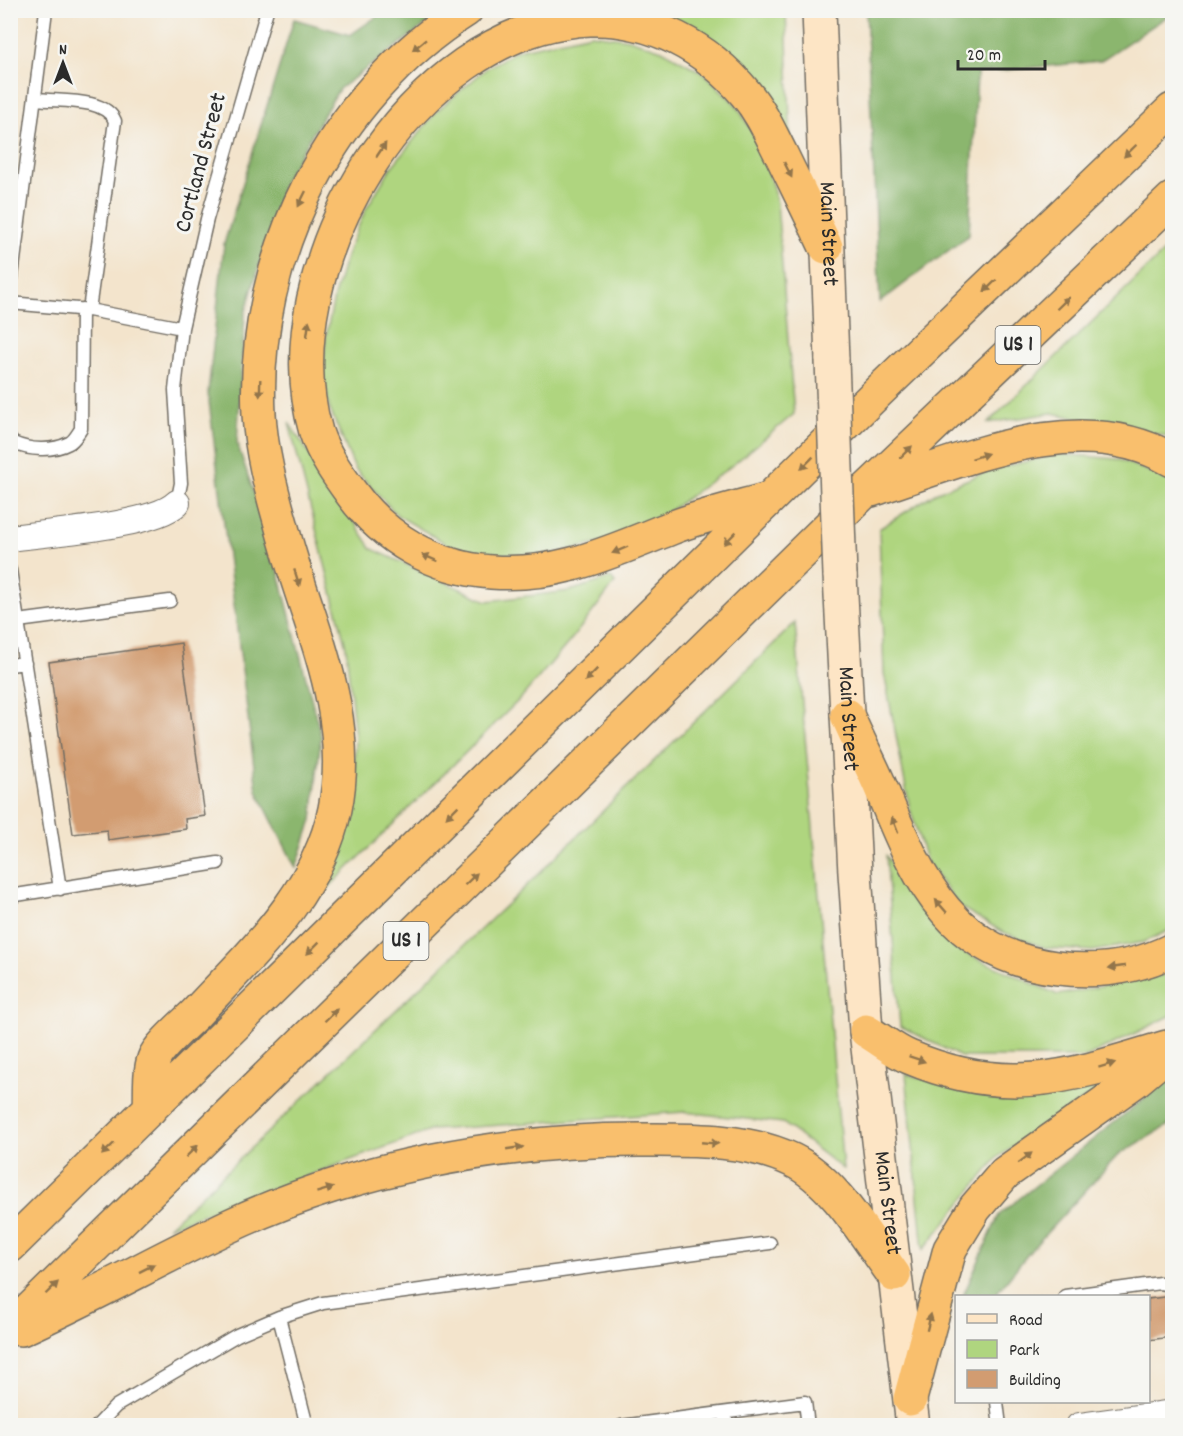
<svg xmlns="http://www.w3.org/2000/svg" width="1183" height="1436" viewBox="0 0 1183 1436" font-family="Dekko,sans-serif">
<rect width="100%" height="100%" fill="#f6f6f2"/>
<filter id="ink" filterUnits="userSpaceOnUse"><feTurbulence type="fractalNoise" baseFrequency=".0167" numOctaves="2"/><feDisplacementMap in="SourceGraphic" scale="12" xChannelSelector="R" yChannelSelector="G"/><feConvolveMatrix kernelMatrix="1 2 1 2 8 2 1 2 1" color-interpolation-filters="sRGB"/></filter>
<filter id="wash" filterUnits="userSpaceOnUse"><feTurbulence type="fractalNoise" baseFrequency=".008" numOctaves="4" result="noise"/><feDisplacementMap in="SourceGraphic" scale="24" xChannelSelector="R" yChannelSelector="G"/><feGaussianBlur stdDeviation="1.35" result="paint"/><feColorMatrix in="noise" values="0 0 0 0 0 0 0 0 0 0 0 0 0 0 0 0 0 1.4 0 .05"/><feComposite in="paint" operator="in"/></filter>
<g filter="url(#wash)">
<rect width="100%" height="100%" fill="#f3e4cc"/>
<!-- green -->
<path fill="#afd57f" stroke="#6d8055" stroke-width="1.5" d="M 656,11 L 786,11 L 791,150 L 749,73 L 708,37 Z
M 591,34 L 629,39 L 662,50 L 705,74 L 737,106 L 761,147 L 777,203 L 794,414 L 734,464 L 665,514 L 601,543 L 544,555 L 492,554 L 450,546 L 397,515 L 355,469 L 329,407 L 323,372 L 326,336 L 335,293 L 348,250 L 366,209 L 390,169 L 437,111 L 487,68 L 518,50 Z
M 1172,244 L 1172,437 L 1052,413 L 988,423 Z
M 289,423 L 372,549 L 487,601 L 570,591 L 611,578 L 615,583 L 570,641 L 521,698 L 306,910 L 354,789 L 355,736 L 346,647 Z
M 1058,454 L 1117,459 L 1172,480 L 1172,929 L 1144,942 L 1093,951 L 1046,948 L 1003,932 L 960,907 L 927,863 L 910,809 L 884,673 L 879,529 L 935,493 L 990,470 Z
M 795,623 L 843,1169 L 783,1123 L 684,1112 L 432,1130 L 168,1227 L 521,891 Z
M 886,856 L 956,949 L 1058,995 L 1172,973 L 1172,1015 L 1087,1057 L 961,1057 L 900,1026 Z
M 906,1074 L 1002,1101 L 1114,1079 L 998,1157 L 923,1250 Z"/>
<!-- forest -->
<path fill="#8bb66e" stroke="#5b704c" stroke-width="1.5" d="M 1172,10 L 1172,13 L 1100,61 L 977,73 L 969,235 L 880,302 L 866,11 Z
M 385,11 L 444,11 L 339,89 L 284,181 L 245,314 L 237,443 L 273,550 L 321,736 L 312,820 L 296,868 L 257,791 L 208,393 L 224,244 L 294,19 L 350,35 Z
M 1172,1076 L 1172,1123 L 1118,1155 L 1032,1249 L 994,1296 L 963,1296 L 999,1215 Z"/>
<g id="blocks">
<!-- building -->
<path fill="#d29c71" d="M 181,643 L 205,816 L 185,819 L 186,829 L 108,840 L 107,830 L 73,834 L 49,662 Z
M 1172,1296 L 1172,1337 L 1148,1340 L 1148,1299 Z"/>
</g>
</g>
<g filter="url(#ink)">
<use href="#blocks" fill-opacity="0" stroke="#716c63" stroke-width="1.5"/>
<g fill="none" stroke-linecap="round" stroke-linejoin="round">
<!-- service casing -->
<g stroke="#716c63" stroke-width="15">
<path id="service" d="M 37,99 C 59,102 105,97 115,121 L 89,310
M 10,292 L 46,10
M 10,303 L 89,310 L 182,328 L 175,390 L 181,483 L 177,503
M 182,328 L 207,219 L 267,10
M 10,439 L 13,443 C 29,450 52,452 69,443 C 74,441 78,433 81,429 L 82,309
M 10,570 L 60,889
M 18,621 L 170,601
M 10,665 L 25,663
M 10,896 L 218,863
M 1065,1296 L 1160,1283 L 1172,1285
M 279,1317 L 307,1426
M 997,1402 L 1000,1426
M 725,1413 L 727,1426
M 97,1426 L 116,1406 L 237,1335 L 279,1317 L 323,1303 L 770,1243
M 621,1426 L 805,1402 L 808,1426"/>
</g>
<!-- minor casing -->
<g stroke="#716c63" stroke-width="28">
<path id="minor" d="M 10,538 C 46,533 154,526 177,503
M 1079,1426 L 1172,1413"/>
</g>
<!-- secondary casing -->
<g stroke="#716c63" stroke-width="36">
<g id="secondary">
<path id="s1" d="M 819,10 L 832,360"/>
<path id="s2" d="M 840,575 L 855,873 L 866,1031 L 913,1426"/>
</g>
</g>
<!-- trunk casing -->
<g stroke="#716c63" stroke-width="36">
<path id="trunk" d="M 871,490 C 965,460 1078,406 1172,460
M 768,499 C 736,508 702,516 671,528 C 609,552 560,577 491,572 C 435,568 385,539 352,494 C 338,475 323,454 316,432 C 268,268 412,27 590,19 C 651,17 707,47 746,94 C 762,113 771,135 782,156 C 797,187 812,217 826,247
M 847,715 C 859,743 874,770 885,798 C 920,884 954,955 1057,968 C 1097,973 1136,968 1172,950
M 866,1031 C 880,1039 894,1051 909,1057 C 1008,1099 1071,1076 1167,1047
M 150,1109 C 151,1094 149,1073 154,1059 C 158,1047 186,1023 196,1013 C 252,953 318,893 335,809 C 355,709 305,619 281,524 C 271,489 261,451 259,414 C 251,256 332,95 466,10
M 10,1246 L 878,392 L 1172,110
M 10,1329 L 864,492 L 1172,199
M 21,1329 C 92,1297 159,1259 229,1226 C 355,1167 502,1140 639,1140 C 689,1140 746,1138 792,1160 C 835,1181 866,1237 894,1275
M 910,1399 L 950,1249 L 975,1208 L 1005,1173 L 1135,1081 L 1172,1050"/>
</g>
<!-- service -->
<use href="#service" stroke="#fff" stroke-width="12"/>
<!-- minor -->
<use href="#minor" stroke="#fff" stroke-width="26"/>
<!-- secondary -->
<use href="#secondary" stroke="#fde5c5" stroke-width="33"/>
<!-- trunk -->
<use href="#trunk" stroke="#f9bf6d" stroke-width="33"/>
<!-- secondary-bridge casing -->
<g stroke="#716c63" stroke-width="36" stroke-linecap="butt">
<path id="secondary-bridge" d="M 832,360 L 840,575"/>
</g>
<!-- secondary-bridge -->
<use href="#secondary-bridge" stroke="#fde5c5" stroke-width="33"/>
</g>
<!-- one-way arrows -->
<defs><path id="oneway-solid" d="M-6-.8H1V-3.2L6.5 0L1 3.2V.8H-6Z" transform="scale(1.5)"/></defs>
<g fill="#92754c">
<use href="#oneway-solid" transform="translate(419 45) rotate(141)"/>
<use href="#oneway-solid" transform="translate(381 150) rotate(-56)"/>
<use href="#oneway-solid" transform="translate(1130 151) rotate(136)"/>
<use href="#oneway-solid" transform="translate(788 170) rotate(64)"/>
<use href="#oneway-solid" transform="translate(302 199) rotate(116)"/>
<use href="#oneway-solid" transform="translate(990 286) rotate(136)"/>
<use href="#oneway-solid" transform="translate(1063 303) rotate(-44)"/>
<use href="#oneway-solid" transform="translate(308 329) rotate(-82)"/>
<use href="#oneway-solid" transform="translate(260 388) rotate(92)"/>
<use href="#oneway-solid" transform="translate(906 452) rotate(-44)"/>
<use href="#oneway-solid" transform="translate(980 456) rotate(-18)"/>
<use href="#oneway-solid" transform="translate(807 463) rotate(135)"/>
<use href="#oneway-solid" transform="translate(730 538) rotate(135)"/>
<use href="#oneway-solid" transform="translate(620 550) rotate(157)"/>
<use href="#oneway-solid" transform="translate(430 558) rotate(-157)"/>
<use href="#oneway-solid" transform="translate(297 578) rotate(72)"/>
<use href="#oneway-solid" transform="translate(591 675) rotate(135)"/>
<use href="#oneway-solid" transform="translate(452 812) rotate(135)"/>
<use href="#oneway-solid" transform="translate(895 825) rotate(-111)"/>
<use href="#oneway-solid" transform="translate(471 879) rotate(-44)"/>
<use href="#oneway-solid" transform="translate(941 906) rotate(-131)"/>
<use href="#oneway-solid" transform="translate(313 948) rotate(135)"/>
<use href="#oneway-solid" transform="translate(1117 967) rotate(172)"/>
<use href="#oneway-solid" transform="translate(331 1015) rotate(-44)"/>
<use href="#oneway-solid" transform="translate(917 1059) rotate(19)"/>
<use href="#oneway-solid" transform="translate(1107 1065) rotate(-17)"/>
<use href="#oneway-solid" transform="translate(710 1143) rotate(5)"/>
<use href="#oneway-solid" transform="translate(515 1148) rotate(-8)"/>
<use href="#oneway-solid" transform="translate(108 1149) rotate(136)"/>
<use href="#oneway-solid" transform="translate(192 1151) rotate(-44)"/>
<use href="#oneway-solid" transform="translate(1025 1158) rotate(-37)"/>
<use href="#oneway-solid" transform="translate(325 1190) rotate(-17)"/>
<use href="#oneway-solid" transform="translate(147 1268) rotate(-27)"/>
<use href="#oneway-solid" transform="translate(52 1288) rotate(-44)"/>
<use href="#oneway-solid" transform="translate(929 1322) rotate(-76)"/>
</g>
</g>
<g text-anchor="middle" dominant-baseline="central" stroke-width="6" stroke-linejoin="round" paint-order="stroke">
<!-- shield labels -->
<g fill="#f6f6f2" stroke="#686867" stroke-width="1.5">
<rect x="995.5" y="326" width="45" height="38" rx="4.5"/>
<rect x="383.5" y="922" width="45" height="38" rx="4.5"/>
</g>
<g font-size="22" font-weight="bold" fill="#2b2b2b">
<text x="1018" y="345">US 1</text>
<text x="406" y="941">US 1</text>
</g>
<!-- street labels -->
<g font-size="24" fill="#2b2b2b" stroke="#f6f6f2">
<text transform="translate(202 163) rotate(-75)">Cortland Street</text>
<text stroke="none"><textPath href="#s1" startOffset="224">Main Street</textPath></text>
<text stroke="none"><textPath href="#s2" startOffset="144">Main Street</textPath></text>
<text stroke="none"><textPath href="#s2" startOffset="630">Main Street</textPath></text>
</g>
</g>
<!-- margin -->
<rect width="1183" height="1436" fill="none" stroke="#f6f6f2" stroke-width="36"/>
<!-- legend -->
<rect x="955" y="1295" width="195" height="108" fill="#f6f6f2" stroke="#a5a5a2" stroke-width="1.5"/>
<rect x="967" y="1314" width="30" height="9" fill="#fde5c5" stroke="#a5a5a2" stroke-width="1.5"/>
<text x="1009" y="1325" font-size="18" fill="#2b2b2b">Road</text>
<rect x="967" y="1340" width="30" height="18" fill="#afd57f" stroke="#a5a5a2" stroke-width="1.5"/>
<text x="1009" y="1355" font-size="18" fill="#2b2b2b">Park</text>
<rect x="967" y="1370" width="30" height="18" fill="#d29c71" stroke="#a5a5a2" stroke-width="1.5"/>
<text x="1009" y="1385" font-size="18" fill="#2b2b2b">Building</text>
<!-- north arrow -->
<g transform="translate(63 63)" stroke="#f6f6f2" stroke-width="4.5" paint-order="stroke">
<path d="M0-4.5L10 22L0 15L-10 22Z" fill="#2b2b2b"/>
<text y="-9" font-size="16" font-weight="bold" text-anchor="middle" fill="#2b2b2b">N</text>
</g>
<!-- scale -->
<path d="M958 60v9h87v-9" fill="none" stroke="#2b2b2b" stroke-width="3"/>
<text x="967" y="60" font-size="18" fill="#2b2b2b" stroke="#f6f6f2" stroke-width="4.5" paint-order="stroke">20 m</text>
</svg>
